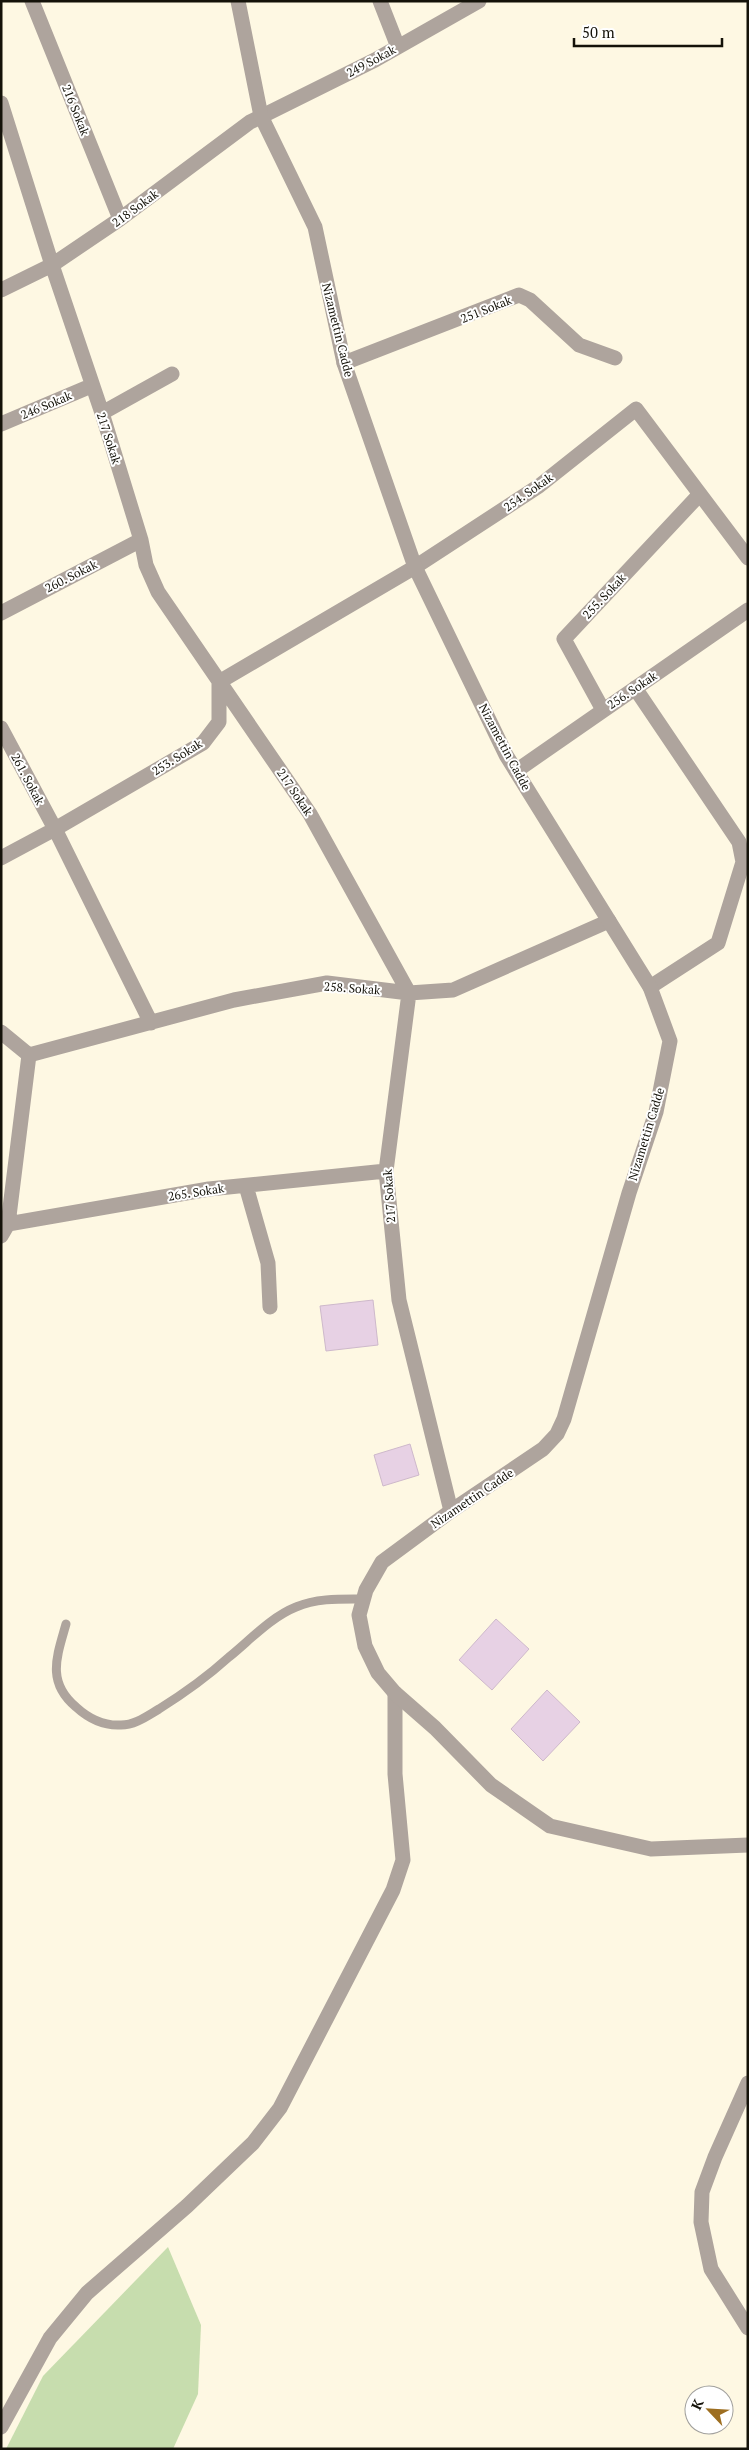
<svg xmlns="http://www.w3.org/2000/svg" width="749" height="2450" viewBox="0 0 749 2450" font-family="'PT Serif',serif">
<rect width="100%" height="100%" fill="#fef8e3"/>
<!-- green -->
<path fill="#c7ddae" d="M 168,2247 L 201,2325 L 198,2394 L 173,2449 L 6,2449 L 43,2376 Z"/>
<!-- building -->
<path fill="#e7d1e4" stroke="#ceb9cb" d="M 373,1300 L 378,1345 L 326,1351 L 320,1306 Z
M 410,1444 L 419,1475 L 383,1486 L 374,1455 Z
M 496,1619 L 529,1649 L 492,1690 L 459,1660 Z
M 547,1690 L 580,1722 L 543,1761 L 511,1729 Z"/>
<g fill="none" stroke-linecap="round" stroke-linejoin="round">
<!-- service -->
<path stroke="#aea49d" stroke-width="9" d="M 66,1624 C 57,1656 46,1682 76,1707 C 88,1718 104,1726 121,1725 C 135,1725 147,1716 159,1709 C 183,1694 208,1676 229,1657 C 250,1640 271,1617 296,1607 C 317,1598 341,1599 364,1599"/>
<!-- minor -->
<path stroke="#aea49d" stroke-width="15" d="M 32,1 L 120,219
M 380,1 L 398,47
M 1,103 L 52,265 L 102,413 L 141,540 L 146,565 L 158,592 L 310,814 L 409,993 L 386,1171 L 399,1300 L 451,1511
M 1,290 L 52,265 L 120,219 L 250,122 L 375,60 L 479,1
M 344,363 L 519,295 L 530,300 L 579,345 L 615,358
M 102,413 L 172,374
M 1,424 L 91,386
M 1,613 L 141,540
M 635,688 L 739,842 L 743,862 L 718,943 L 650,987
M 603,710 L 564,639 L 700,494
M 1,728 L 55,829 L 151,1023
M 516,771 L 748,610
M 1,858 L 55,829 L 203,743 L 219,722 L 219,682 L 415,567 L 539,486 L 636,409 L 748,558
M 1,1032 L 29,1055
M 29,1055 L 234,1000 L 327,983 L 409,993 L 453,990 L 609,921
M 246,1186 L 268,1263 L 270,1307
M 8,1224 L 209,1189 L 386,1171
M 1,1236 L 8,1224 L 29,1055
M 1,2427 L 50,2338 L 87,2293 L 187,2206 L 253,2143 L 280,2108 L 393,1890 L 403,1860 L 395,1774 L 395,1693"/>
<!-- tertiary -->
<path stroke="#aea49d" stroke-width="15" d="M 238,1 L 261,116 L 315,227 L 344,363 L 415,567 L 506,755 L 650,987 L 670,1041 L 656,1112 L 629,1193 L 564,1419 L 557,1434 L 543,1449 L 451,1511 L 382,1562 L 366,1590 L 359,1615 L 365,1646 L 378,1673 L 395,1693 L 435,1728 L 491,1785 L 550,1826 L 651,1849 L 748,1845
M 748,2083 L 715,2157 L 702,2192 L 701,2222 L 711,2269 L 748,2328"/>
</g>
<g text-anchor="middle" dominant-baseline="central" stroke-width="4" stroke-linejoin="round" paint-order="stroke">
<!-- street labels -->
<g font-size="12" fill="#141209" stroke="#fff">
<text transform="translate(371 61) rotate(-28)">249 Sokak</text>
<text transform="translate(76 110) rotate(68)">216 Sokak</text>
<text transform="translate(135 208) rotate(-36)">218 Sokak</text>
<text transform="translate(486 309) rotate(-22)">251 Sokak</text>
<text transform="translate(338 330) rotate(76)">Nizamettin Cadde</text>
<text transform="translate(46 405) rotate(-23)">246 Sokak</text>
<text transform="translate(109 438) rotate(72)">217 Sokak</text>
<text transform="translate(528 492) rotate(-35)">254. Sokak</text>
<text transform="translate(71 576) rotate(-27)">260. Sokak</text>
<text transform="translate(604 596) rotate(-47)">255. Sokak</text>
<text transform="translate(632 690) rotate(-34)">256. Sokak</text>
<text transform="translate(505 747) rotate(62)">Nizamettin Cadde</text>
<text transform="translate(177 757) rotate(-32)">253. Sokak</text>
<text transform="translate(28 779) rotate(62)">261. Sokak</text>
<text transform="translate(295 792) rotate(56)">217 Sokak</text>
<text transform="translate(352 988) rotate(4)">258. Sokak</text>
<text transform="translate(646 1134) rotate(-73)">Nizamettin Cadde</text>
<text transform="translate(196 1192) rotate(-9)">265. Sokak</text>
<text transform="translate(389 1196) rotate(-94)">217 Sokak</text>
<text transform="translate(472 1498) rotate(-34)">Nizamettin Cadde</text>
</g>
</g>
<!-- border -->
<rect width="749" height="2450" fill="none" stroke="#141209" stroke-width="5"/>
<!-- north arrow -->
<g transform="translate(709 2410) rotate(295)"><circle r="24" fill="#ffffff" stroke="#a1a09d"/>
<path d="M0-4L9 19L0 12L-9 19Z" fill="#9d6e20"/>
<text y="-8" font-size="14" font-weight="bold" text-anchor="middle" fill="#141209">K</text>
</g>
<!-- scale -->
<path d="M574 38v8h148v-8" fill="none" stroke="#141209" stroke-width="2.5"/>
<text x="582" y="38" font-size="15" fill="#141209" stroke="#ffffff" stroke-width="4" paint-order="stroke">50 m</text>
</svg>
